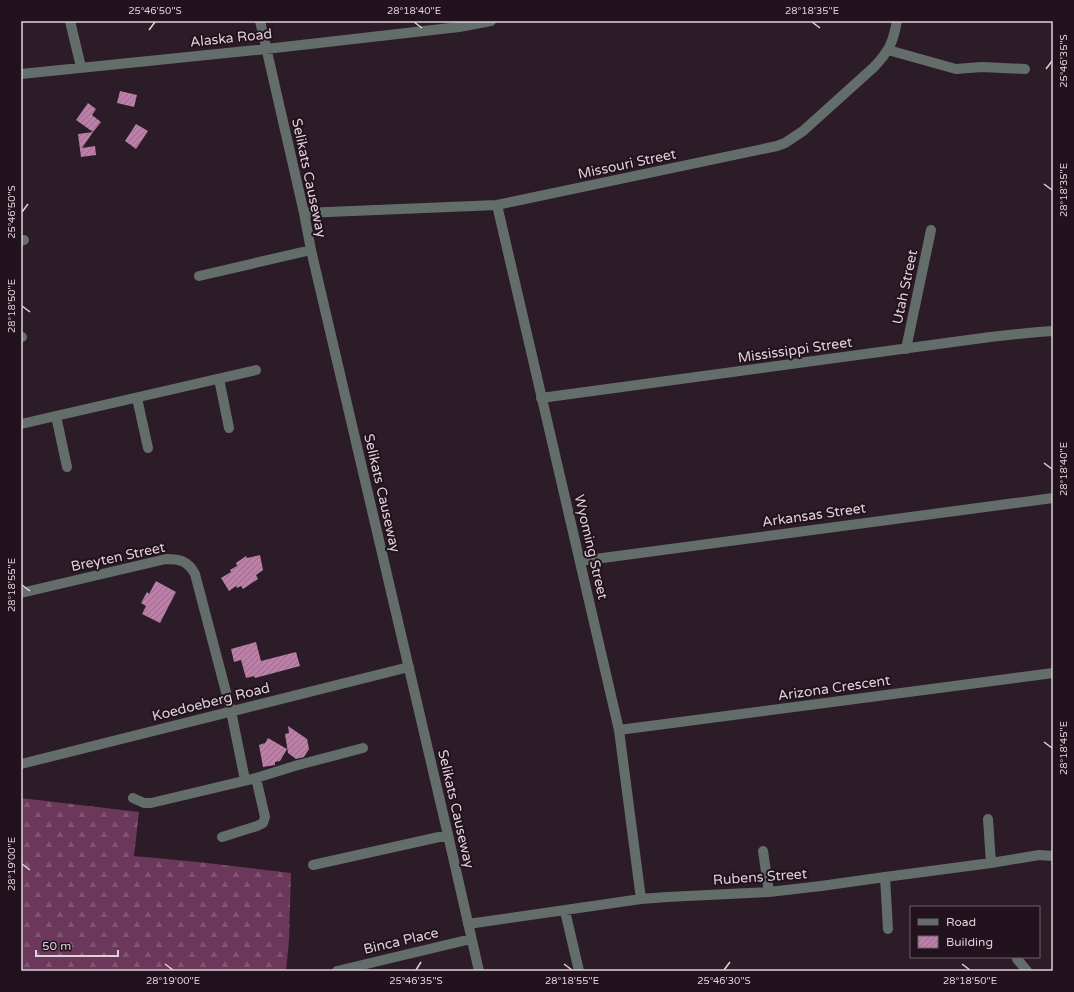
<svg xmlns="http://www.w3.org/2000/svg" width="1074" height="992" viewBox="0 0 1074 992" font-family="'Varela Round',sans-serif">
<defs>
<pattern id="forest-firs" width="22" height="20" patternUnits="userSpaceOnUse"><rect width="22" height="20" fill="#6b375b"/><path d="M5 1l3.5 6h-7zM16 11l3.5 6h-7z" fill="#805372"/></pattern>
<pattern id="building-hatch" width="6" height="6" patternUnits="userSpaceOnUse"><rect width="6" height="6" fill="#ba80a7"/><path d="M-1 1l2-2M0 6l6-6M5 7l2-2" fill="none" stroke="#966c88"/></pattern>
</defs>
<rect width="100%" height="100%" fill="#2c1c27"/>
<!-- forest -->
<path fill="url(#forest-firs)" d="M 21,798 L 139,812 L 134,856 L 198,862 L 291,873 L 289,940 L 286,971 L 21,971 Z"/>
<!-- building -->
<path fill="url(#building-hatch)" d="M 120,91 L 137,95 L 134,107 L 117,103 Z
M 88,103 L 96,109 L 92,115 L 101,122 L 93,132 L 76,120 Z
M 136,124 L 148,131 L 136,149 L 125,141 Z
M 93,132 L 82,148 L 95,146 L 96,155 L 81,157 L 78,134 Z
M 260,555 L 263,570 L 256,575 L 258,579 L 243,589 L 241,586 L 237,588 L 236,586 L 229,591 L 221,578 L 231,572 L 230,570 L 237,566 L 236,563 L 246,556 L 247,558 Z
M 156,581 L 176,592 L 160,623 L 142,614 L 146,606 L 141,603 L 147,592 L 149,594 Z
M 256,642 L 261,661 L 296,652 L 300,666 L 255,678 L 254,676 L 246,678 L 241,660 L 234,662 L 231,649 Z
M 288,726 L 307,739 L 309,749 L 304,757 L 296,759 L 288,753 L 285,734 L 289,733 Z
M 268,738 L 287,749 L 280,761 L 275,762 L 275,765 L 263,767 L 259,745 L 265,743 Z"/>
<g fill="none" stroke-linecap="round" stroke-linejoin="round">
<!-- minor -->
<path stroke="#636e6a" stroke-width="10" d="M 70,21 L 81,67
M 260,21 L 304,213 L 311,250 L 448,835 L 479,971
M 888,50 L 956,69 L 982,67 L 1025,69
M 21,74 L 266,49 L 459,27 L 491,21
M 497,205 L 619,730 L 641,899
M 304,213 L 497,205 L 777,146 L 785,143 L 803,131 L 874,67 C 889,51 893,43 897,21
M 21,241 L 24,240
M 199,276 L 311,250
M 21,337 L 22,337
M 906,349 L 931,230
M 219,379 L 229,428
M 137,398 L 148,448
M 541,398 L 990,337 L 1038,332 L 1053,331
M 56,416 L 67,467
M 21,424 L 256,370
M 580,561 L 1053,498
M 21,593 L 166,559 C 180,559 188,561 195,574 L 231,711 L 245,780
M 619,730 L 1053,673
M 21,764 L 409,667
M 133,798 L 144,803 L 151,803 L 256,778 L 298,765 L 363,748
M 988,819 L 991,863
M 222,837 L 257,826 L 263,823 L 265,817 L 256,778
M 763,851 L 769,892
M 313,865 L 448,835
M 885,877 L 888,929
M 565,911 L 579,971
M 468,924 L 641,899 L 667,897 L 769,892 L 821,886 L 885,877 L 991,863 L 1039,855 L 1053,856
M 1017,959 L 1027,971
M 337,971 L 471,939"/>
</g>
<!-- ticks -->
<path fill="none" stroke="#ded2da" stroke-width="1.5" d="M 414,22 L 422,28M 812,22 L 820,28M 149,30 L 155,22M 1046,69 L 1052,61M 1044,184 L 1052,190M 22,212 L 28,204M 22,306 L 30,312M 1044,463 L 1052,469M 22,585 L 30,591M 1044,742 L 1052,748M 22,864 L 30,870M 165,964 L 173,970M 564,964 L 572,970M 962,964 L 970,970M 416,970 L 421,962M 724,970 L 730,962"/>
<g text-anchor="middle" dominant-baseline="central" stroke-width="4" stroke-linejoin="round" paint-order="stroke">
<!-- street labels -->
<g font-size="14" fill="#ded2da" stroke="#22121d">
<text transform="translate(231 38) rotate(-6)">Alaska Road</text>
<text transform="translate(627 164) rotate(-12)">Missouri Street</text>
<text transform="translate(309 178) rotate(78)">Selikats Causeway</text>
<text transform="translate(905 287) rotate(-78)">Utah Street</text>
<text transform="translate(795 350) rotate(-8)">Mississippi Street</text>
<text transform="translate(382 493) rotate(77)">Selikats Causeway</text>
<text transform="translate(814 515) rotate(-8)">Arkansas Street</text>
<text transform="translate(591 547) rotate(77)">Wyoming Street</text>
<text transform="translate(118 557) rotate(-12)">Breyten Street</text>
<text transform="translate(834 688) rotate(-8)">Arizona Crescent</text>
<text transform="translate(211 702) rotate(-14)">Koedoeberg Road</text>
<text transform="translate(456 809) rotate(77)">Selikats Causeway</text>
<text transform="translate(760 877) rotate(-4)">Rubens Street</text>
<text transform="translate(401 941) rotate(-13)">Binca Place</text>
</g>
</g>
<!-- border -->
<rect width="1074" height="992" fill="none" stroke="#22121d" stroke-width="44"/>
<!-- legend -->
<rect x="910" y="906" width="130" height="52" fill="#22121d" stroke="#6d5f69"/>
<rect x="918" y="919" width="20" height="6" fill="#636e6a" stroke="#6d5f69"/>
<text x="946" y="926" font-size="12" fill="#ded2da">Road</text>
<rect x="918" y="936" width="20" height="12" fill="url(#building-hatch)" stroke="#6d5f69"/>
<text x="946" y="946" font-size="12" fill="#ded2da">Building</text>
<!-- scale -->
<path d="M36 950v6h82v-6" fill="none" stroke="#ded2da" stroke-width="2"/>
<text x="42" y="950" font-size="12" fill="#ded2da" stroke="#22121d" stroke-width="3" paint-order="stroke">50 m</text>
<rect x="22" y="22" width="1030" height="948" fill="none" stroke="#ded2da" stroke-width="1.5"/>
<g font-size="10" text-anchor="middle" fill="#ded2da">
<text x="155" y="14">25°46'50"S</text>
<text x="414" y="14">28°18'40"E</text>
<text x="812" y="14">28°18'35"E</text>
<text transform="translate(1063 61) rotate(-90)" y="4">25°46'35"S</text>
<text transform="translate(1063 190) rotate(-90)" y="4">28°18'35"E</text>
<text transform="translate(11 212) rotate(-90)" y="4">25°46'50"S</text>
<text transform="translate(11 306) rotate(-90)" y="4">28°18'50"E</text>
<text transform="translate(1063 469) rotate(-90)" y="4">28°18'40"E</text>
<text transform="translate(11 585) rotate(-90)" y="4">28°18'55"E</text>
<text transform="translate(1063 748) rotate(-90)" y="4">28°18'45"E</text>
<text transform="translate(11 864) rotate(-90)" y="4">28°19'00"E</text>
<text x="173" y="984">28°19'00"E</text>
<text x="416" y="984">25°46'35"S</text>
<text x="572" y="984">28°18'55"E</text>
<text x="724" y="984">25°46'30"S</text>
<text x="970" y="984">28°18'50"E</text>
</g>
</svg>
